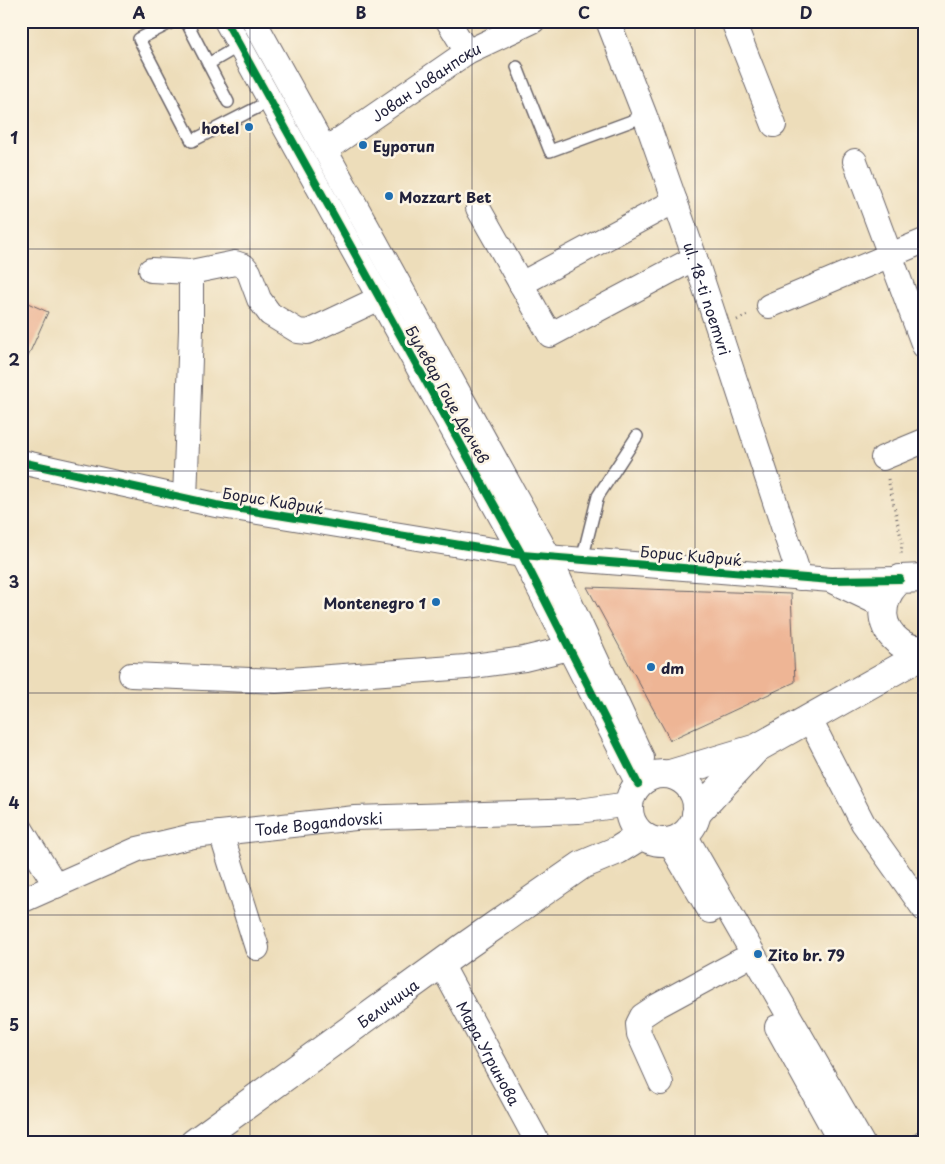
<svg xmlns="http://www.w3.org/2000/svg" width="945" height="1164" viewBox="0 0 945 1164" font-family="'Playpen Sans',sans-serif">
<rect width="100%" height="100%" fill="#fcf5e5"/>
<filter id="ink" filterUnits="userSpaceOnUse"><feTurbulence type="fractalNoise" baseFrequency=".02" numOctaves="2"/><feDisplacementMap in="SourceGraphic" scale="10" xChannelSelector="R" yChannelSelector="G"/><feConvolveMatrix kernelMatrix="1 2 1 2 8 2 1 2 1" color-interpolation-filters="sRGB"/></filter>
<filter id="wash" filterUnits="userSpaceOnUse"><feTurbulence type="fractalNoise" baseFrequency=".0096" numOctaves="4" result="noise"/><feDisplacementMap in="SourceGraphic" scale="20" xChannelSelector="R" yChannelSelector="G"/><feGaussianBlur stdDeviation="1.12" result="paint"/><feColorMatrix in="noise" values="0 0 0 0 0 0 0 0 0 0 0 0 0 0 0 0 0 1.4 0 .05"/><feComposite in="paint" operator="in"/></filter>
<g filter="url(#wash)">
<rect width="100%" height="100%" fill="#edddba"/>
<g id="blocks">
<!-- building -->
<path fill="#eeb595" d="M 21,300 L 48,312 L 21,372 Z
M 587,587 L 791,594 L 795,682 L 670,740 Z"/>
</g>
</g>
<g filter="url(#ink)">
<use href="#blocks" fill-opacity="0" stroke="#696367" stroke-width="1"/>
<g fill="none" stroke-linecap="round" stroke-linejoin="round">
<!-- service casing -->
<g stroke="#696367" stroke-width="14">
<path id="service" d="M 174,21 L 139,39 L 192,141 L 270,101
M 186,21 L 228,102
M 208,64 L 239,46
M 517,67 L 550,151 L 645,116
M 582,560 L 598,496 L 637,436"/>
</g>
<!-- minor casing -->
<g stroke="#696367" stroke-width="26">
<g id="minor">
<path d="M 226,21 L 522,555 L 638,784"/>
<path d="M 254,21 L 549,557 L 642,758"/>
<path d="M 448,21 L 467,52"/>
<path id="s1" d="M 608,21 L 645,116 L 695,258 L 800,578"/>
<path d="M 733,21 L 774,125"/>
<path id="s2" d="M 325,150 L 467,52 L 533,21"/>
<path d="M 855,161 L 924,346"/>
<path d="M 478,208 L 550,335 L 695,258"/>
<path d="M 151,270 L 191,272 L 235,263 L 244,266 L 249,272 L 259,299 L 270,314 L 298,331 L 308,332 L 380,298"/>
<path d="M 521,284 L 675,201"/>
<path d="M 769,306 L 924,241"/>
<path d="M 883,458 L 924,441"/>
<path d="M 21,462 L 216,505 L 522,555 L 831,580 L 900,579"/>
<path d="M 185,499 L 191,330 L 191,272"/>
<path d="M 834,582 L 884,606"/>
<path d="M 131,675 L 276,681 L 466,667 L 524,659 L 569,648"/>
<path d="M 809,718 L 863,823 L 924,909"/>
<path d="M 21,829 L 56,886"/>
<path d="M 221,833 L 257,948"/>
<path d="M 685,835 L 862,1143"/>
<path d="M 669,842 L 710,911"/>
<path id="s3" d="M 21,901 L 138,849 L 193,836 L 355,818 L 579,811 L 629,804"/>
<path id="s4" d="M 441,964 L 538,1143"/>
<path d="M 777,1027 L 841,1143"/>
<path d="M 661,1083 L 639,1034 L 638,1024 L 642,1016 L 657,1006 L 740,961"/>
<path d="M 923,1143 L 924,1142"/>
</g>
</g>
<!-- secondary casing -->
<g stroke="#696367" stroke-width="30">
<g id="secondary">
<path d="M 924,578 L 900,579 C 892,587 886,594 884,606 C 879,629 901,652 924,649"/>
<circle cx="663" cy="808" r="34"/>
<path d="M 670,774 L 757,748 L 924,654"/>
<path d="M 696,814 L 756,749"/>
<path id="s5" d="M 194,1143 L 464,947 L 582,865 L 618,850 L 642,835"/>
</g>
</g>
<!-- path -->
<path stroke="#696367" stroke-width="3" stroke-dasharray="1 4" stroke-linecap="butt" d="M 737,320 L 750,314
M 888,479 L 902,542 L 901,556"/>
<!-- service -->
<use href="#service" stroke="#fff" stroke-width="11"/>
<!-- minor -->
<use href="#minor" stroke="#fff" stroke-width="24"/>
<!-- secondary -->
<use href="#secondary" stroke="#fff" stroke-width="28"/>
<!-- cycleway casing -->
<g stroke="#fcf5e5" stroke-width="11">
<path id="cycleway" d="M 226,21 L 522,555 L 638,784
M 21,462 L 216,505 L 522,555 L 831,580 L 900,579"/>
</g>
<!-- cycleway -->
<use href="#cycleway" stroke="#00873e" stroke-width="8"/>
</g>
</g>
<!-- grid -->
<path fill="none" stroke="#22223b" stroke-width="1" stroke-opacity="0.55" d="M 250,21 L 250,1143M 472,21 L 472,1143M 695,21 L 695,1143M 21,249 L 924,249M 21,471 L 924,471M 21,693 L 924,693M 21,915 L 924,915"/>
<!-- markers -->
<g fill="#1f6fb2" stroke="#fcf5e5" stroke-width="2">
<circle cx="249" cy="127" r="5"/>
<circle cx="363" cy="145" r="5"/>
<circle cx="389" cy="196" r="5"/>
<circle cx="436" cy="602" r="5"/>
<circle cx="651" cy="667" r="5"/>
<circle cx="758" cy="954" r="5"/>
</g>
<g text-anchor="middle" dominant-baseline="central" stroke-width="5" stroke-linejoin="round" paint-order="stroke">
<!-- street labels -->
<g font-size="15" fill="#22223b" stroke="#fcf5e5">
<text stroke="none"><textPath href="#s2" startOffset="122">Јован Јованпски</textPath></text>
<text stroke="none"><textPath href="#s1" startOffset="295">ul. 18-ti noemvri</textPath></text>
<text transform="translate(448 394) rotate(61)">Булевар Гоце Делчев</text>
<text transform="translate(273 500) rotate(9)">Борис Кидриќ</text>
<text transform="translate(691 555) rotate(5)">Борис Кидриќ</text>
<text stroke="none"><textPath href="#s3" startOffset="311">Tode Bogandovski</textPath></text>
<text stroke="none"><textPath href="#s5" startOffset="239">Беличица</textPath></text>
<text stroke="none"><textPath href="#s4" startOffset="101">Мара Угринова</textPath></text>
</g>
<!-- poi labels -->
<g font-size="15" font-weight="bold" fill="#22223b" stroke="#fcf5e5" text-anchor="start">
<text x="239" y="127" text-anchor="end">hotel</text>
<text x="373" y="145">Еуротип</text>
<text x="399" y="196">Mozzart Bet</text>
<text x="426" y="602" text-anchor="end">Montenegro 1</text>
<text x="661" y="667">dm</text>
<text x="768" y="954">Zito br. 79</text>
</g>
</g>
<!-- margin -->
<rect width="945" height="1164" fill="none" stroke="#fcf5e5" stroke-width="55"/>
<rect x="28" y="28" width="890" height="1108" fill="none" stroke="#22223b" stroke-width="2"/>
<g font-size="16" text-anchor="middle" font-weight="bold" fill="#22223b">
<text x="139" y="19">A</text>
<text x="361" y="19">B</text>
<text x="584" y="19">C</text>
<text x="806" y="19">D</text>
<text x="14" y="144">1</text>
<text x="14" y="366">2</text>
<text x="14" y="588">3</text>
<text x="14" y="809">4</text>
<text x="14" y="1031">5</text>
</g>
</svg>
